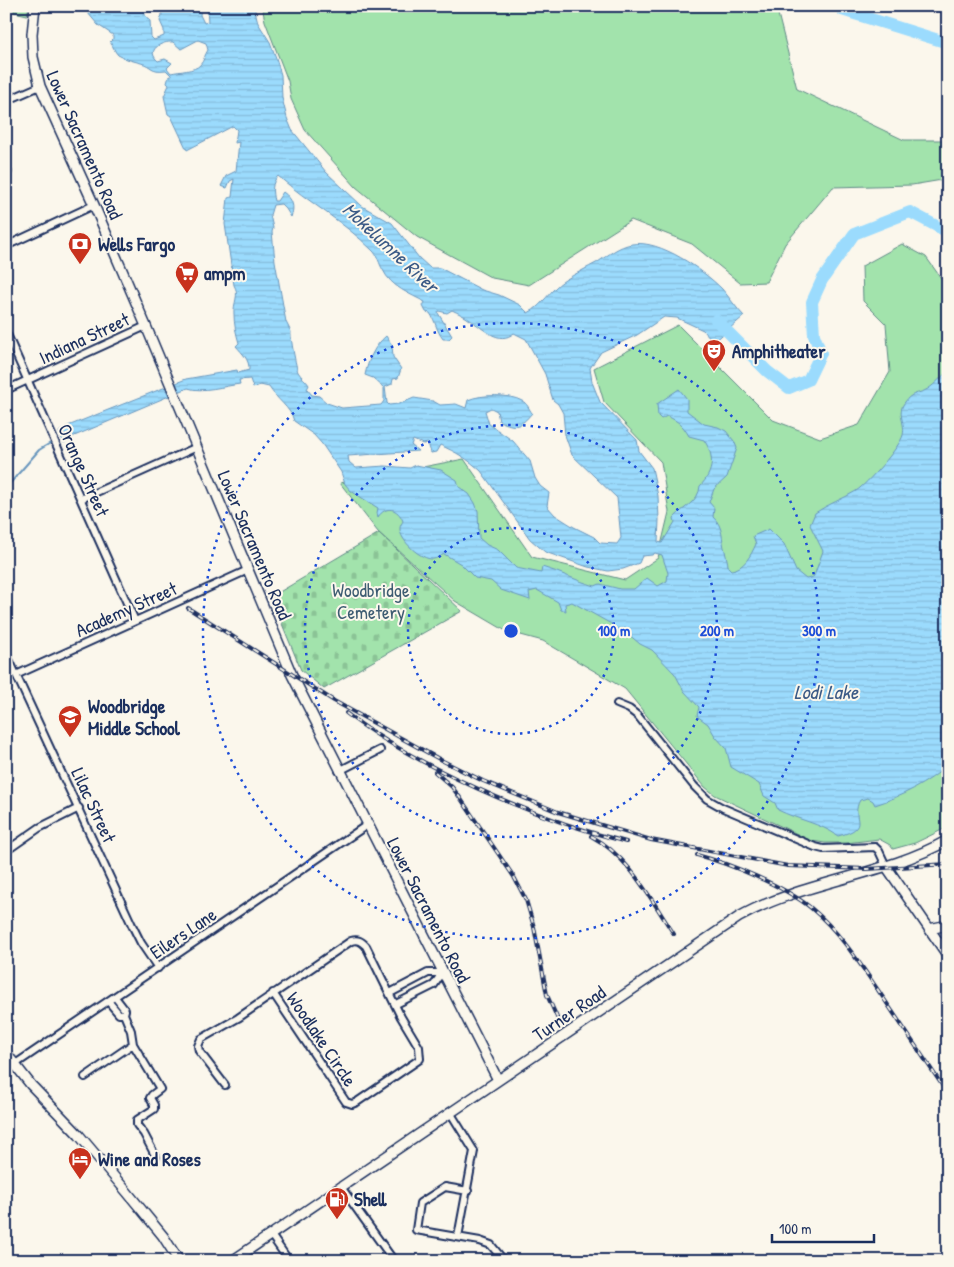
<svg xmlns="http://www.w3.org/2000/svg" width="954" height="1267" viewBox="0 0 954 1267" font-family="'Patrick Hand',sans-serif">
<defs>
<pattern id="cemetery-stones" width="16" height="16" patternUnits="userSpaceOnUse" patternTransform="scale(1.25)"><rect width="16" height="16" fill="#a2e3ac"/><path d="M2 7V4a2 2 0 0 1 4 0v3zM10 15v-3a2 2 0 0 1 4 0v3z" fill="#8bc396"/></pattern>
<pattern id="water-rules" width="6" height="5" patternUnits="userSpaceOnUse" patternTransform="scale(1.25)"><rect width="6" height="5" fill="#9bdbfd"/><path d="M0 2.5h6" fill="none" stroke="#85bcdb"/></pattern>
</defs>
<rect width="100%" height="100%" fill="#fbf7ec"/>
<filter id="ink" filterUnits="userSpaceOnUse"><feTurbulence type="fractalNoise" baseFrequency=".02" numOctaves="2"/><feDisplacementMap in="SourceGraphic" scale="10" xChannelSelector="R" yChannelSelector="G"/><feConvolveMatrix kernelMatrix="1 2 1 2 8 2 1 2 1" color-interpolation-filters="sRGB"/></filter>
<g filter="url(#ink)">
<!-- green -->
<path fill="#a2e3ac" stroke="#5e8985" d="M 6,6 L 29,6 L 27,15 L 6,10 Z
M 262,6 L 776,6 L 797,89 L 904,140 L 948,140 L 948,179 L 912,185 L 833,187 L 785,244 L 766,282 L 740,283 L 692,244 L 631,220 L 529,285 L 492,278 L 417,237 L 356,187 L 305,130 L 291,99 L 288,81 L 265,21 Z
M 902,244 L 926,257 L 948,288 L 948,827 L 915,843 L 893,849 L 890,845 L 879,839 L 846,843 L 825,843 L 812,841 L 715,795 L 705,787 L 625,689 L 543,641 L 506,631 L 455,601 L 378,532 L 340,483 L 464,459 L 532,557 L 625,580 L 658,558 L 669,512 L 661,462 L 604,402 L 594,368 L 678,325 L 773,420 L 820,438 L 859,425 L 890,372 L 886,324 L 863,301 L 862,266 Z"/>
<!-- cemetery -->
<path fill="url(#cemetery-stones)" stroke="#5e8985" d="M 379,533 L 462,611 L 324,689 L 301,670 L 271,597 Z"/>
<!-- water -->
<path fill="url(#water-rules)" stroke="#6896bd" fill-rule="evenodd" d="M 82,6 L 144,6 L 145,15 L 150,21 L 151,37 L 154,40 L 164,36 L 164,30 L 160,21 L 162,15 L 160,6 L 201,6 L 200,15 L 204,23 L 208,22 L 207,6 L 254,6 L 258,23 L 270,42 L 276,58 L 281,75 L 282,98 L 287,118 L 292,130 L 326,172 L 362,206 L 392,223 L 419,258 L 430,268 L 440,268 L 482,290 L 499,295 L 520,305 L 528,313 C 543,306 550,289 565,280 C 575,274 587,268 598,262 C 608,255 619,246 632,244 C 660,239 703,270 722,289 C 730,298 736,308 744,316 L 714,342 L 703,330 L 677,318 L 664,317 L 637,335 L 601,352 L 590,368 L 592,382 L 600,402 L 637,440 L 639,451 L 652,468 L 658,496 L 659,520 L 658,542 L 662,543 L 675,522 L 674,518 C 683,507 699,502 700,486 C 714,472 715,456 704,440 L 689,436 C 682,424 679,422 667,416 L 661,419 L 658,416 L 657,404 L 679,389 L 687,399 L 687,411 L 704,424 L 718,427 L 726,431 L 734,441 L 737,448 L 727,477 L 714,489 L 709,502 L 714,508 L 713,517 C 724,527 721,539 725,551 C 726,557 728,561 728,567 L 731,570 C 744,569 751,555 756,544 L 753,536 L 769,529 L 784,544 L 796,571 L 806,579 L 811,578 L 814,576 L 823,551 L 810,525 L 815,513 C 828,504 843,499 856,491 C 867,484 900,447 903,435 C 906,423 896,413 905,402 C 910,394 916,394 924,391 C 933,387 941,377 948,371 L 948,765 C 928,783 900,797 875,805 L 873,801 L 868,798 L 860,800 C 849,819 873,827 838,836 C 820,823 798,820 778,810 L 775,803 L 764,796 L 759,784 L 731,767 L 726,748 L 715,736 L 708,724 L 697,716 L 699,707 L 684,691 L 675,674 L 652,650 L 640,644 L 627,633 L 622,638 L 615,635 L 613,625 L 572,602 L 565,604 L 566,611 L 561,610 L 558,602 L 537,590 L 529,592 L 530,600 L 501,590 L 491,581 L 475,578 L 461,564 L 444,554 C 441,556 436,559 433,559 C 421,560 399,540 400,528 C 400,526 402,523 403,521 C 398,508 386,505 378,517 L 377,513 L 378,508 L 351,491 L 345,484 L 341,472 L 322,444 L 314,435 L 294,421 C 291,408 276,399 269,387 L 260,385 L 253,388 L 250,379 L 239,380 L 240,384 C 225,386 201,393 188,388 L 72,437 L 64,443 L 59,432 L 68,426 L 186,379 L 237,370 L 238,373 L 249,370 C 250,360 242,353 236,346 L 239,343 C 236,333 234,324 234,314 C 233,303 240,295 234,285 L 225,224 L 228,198 L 232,197 L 234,179 L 230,181 L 227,188 L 221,186 L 226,176 L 236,171 L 239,142 L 235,143 L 237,130 L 233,126 L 187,150 L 171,116 L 168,114 L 164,96 L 169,85 L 167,83 L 169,76 L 171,77 L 171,75 L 166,70 C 150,72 153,66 141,63 C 133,61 125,59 118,55 C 114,51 114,47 110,42 L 113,39 L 113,35 L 98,25 ZM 198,40 L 206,43 L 208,50 C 205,54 204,61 200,65 C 195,71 179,71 171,73 L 167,68 L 172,63 L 165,59 L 158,61 C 145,50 162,41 173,42 L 181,49 ZM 278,176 C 308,202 344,222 372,250 C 378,255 379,264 383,270 C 391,287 410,294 425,302 L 423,306 L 426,312 L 430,313 C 436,322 436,330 443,339 L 449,339 L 452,336 L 438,313 L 439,311 L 447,313 L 452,310 C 458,313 465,316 470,320 C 483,328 499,346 514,333 L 526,339 L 545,374 L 553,400 L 558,404 L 563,413 L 565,435 L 572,455 L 617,498 L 621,538 L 617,544 L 600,543 L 594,537 L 574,527 L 555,515 L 547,506 L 549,493 L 540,486 L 535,478 L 530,461 L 513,441 L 489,424 L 485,411 L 491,408 L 497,411 L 499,421 C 517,428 519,428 532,413 C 529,409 527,403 522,401 C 510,394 481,394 468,400 L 466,408 L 456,404 L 440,405 L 433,401 L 414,398 L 399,404 L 389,405 L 387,403 L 385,387 L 392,384 L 393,379 L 398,378 L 401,369 L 393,357 L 392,345 L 386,336 C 374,346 368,361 365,375 L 373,378 L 384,388 L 384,401 L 381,405 L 342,408 L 327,403 L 319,396 L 312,395 L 307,389 L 309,385 C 306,380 301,377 298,372 C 296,367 290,336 291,332 L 286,322 L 275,261 L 272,232 L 273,228 L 270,215 L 273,205 L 281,204 L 286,209 L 291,217 C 295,207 293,199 283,192 L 277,201 L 274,201 C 272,192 271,183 278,176 ZM 413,440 L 423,444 L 428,443 L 431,453 L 436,452 L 440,445 C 456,452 468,459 481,471 L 530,539 L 545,552 L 588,567 L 608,571 L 623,569 L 639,563 L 642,556 L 652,555 L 655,553 L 662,555 L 668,573 L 667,581 L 658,586 L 647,578 L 634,589 L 620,589 L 600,584 L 595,586 C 577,581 560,572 542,567 L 541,573 L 516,568 L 498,550 L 487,545 L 479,538 L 478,511 L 475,503 L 469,494 L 459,487 L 457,480 L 441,470 L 416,465 L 410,468 L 385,466 L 356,468 L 349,462 L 348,456 L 418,451 L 411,445 Z"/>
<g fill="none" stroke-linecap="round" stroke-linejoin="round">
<!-- stream -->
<path stroke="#6896bd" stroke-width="2" d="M 6,488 L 39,450 L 52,442"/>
<!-- river -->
<path stroke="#9bdbfd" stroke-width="12" d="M 841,6 L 842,10 L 948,43
M 716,320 L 767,371 L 789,388 L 808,380 L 821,353 L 814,335 L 812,302 L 822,280 L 854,234 L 910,212 L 944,230 L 948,228"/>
<!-- street casing -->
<g stroke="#1b2f5e" stroke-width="10">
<path id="street" d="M 6,101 L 40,86
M 6,173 L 8,172
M 6,246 L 94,205
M 6,332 L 135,621
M 6,390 L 146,326
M 81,499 L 197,447
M 6,653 L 132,925 L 141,943 L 158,968
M 16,675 L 248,570
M 617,704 L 629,709 L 638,716 L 694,786 L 707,799 L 723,808 L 815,847 L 823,849 L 875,847 L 879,851 L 886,866
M 339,771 L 380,750
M 6,851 L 39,828 L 79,808
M 390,993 L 428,973 L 442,973
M 115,997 L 125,1010 L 124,1014 L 131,1031 L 133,1044 L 160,1089 L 152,1095 L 150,1098 L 154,1105 L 154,1109 L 137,1120 L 137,1125 L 144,1134 L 156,1157
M 108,1001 L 119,1014 L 124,1014
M 396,1004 L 434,985 L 442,973
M 14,1065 L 367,825
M 85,1077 L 133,1044
M 225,1085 L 199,1051 L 198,1046 L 201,1039 L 238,1018 L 351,941 C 358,939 361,941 366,946 L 401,1017 L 419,1047 L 420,1059 L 357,1102 L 352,1104 L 346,1102 L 273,993
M 450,1112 L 474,1151 L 458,1237
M 341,1187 L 394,1261
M 468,1191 L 445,1187 L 420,1203 L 416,1230 L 480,1241 L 491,1245 L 504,1261
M 271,1235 L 289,1261"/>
</g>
<!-- secondary casing -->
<g stroke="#1b2f5e" stroke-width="12">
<path id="secondary" d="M 35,6 L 32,34 L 33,57 L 40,86 L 94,205 L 146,326 L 292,675 L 498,1080
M 886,866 L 948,956
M 929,929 L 948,925
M 6,1053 L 31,1085 L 79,1135 L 127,1192 L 163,1236 L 179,1261
M 232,1261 L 739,917 C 805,880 883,877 948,840"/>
</g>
<!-- street -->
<use href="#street" stroke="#fbf7ec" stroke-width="6"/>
<!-- secondary -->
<use href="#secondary" stroke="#fbf7ec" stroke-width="9"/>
<!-- rail casing -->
<g stroke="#1b2f5e" stroke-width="4">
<path id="rail" d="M 188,608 L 334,701 L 441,760 L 483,781 L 558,812 L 651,840 L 788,866 L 867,869 L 948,864
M 346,713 C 374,735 406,753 437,769 C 498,800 560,825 626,842
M 435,772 L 452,787 L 461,799 L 514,877 L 526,900 L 534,927 L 547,995 L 559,1022
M 591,836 C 629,856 651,900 674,934
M 697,855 C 731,864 784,886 811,908 C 840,932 861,965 882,996 C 904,1029 926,1061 948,1094"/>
</g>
<!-- rail -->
<use href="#rail" stroke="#fbf7ec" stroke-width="2" stroke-dasharray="5.5" stroke-linecap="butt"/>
</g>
</g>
<!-- distance rings -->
<g fill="none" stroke="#1d4ed8" stroke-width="2.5" stroke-dasharray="2.5 5">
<circle cx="511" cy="631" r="103"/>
<circle cx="511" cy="631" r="206"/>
<circle cx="511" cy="631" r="308"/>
</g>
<!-- icons -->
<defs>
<g id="bank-pin" transform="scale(1.25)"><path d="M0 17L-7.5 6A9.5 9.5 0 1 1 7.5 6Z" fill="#c8321e" stroke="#fbf7ec"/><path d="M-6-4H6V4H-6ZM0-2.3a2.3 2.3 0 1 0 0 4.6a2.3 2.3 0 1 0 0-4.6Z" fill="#fff"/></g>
<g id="supermarket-pin" transform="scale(1.25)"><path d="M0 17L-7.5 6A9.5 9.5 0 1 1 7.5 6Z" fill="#c8321e" stroke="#fbf7ec"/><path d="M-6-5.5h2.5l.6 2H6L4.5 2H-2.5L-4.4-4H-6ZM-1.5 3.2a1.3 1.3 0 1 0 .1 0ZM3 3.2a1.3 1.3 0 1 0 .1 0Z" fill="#fff"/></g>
<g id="theatre-pin" transform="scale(1.25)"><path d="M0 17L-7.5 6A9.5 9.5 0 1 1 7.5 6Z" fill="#c8321e" stroke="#fbf7ec"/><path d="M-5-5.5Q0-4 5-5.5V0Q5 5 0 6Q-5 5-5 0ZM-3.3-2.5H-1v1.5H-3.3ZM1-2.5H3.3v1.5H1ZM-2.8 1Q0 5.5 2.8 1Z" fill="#fff"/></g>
<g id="school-pin" transform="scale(1.25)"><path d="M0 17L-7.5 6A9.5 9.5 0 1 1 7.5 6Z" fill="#c8321e" stroke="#fbf7ec"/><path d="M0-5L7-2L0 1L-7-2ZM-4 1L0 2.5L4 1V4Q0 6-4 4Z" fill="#fff"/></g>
<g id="hotel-pin" transform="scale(1.25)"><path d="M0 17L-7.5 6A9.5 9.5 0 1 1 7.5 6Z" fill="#c8321e" stroke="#fbf7ec"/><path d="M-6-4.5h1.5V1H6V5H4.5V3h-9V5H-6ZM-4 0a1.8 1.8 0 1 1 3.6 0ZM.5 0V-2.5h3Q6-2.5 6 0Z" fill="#fff"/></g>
<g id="fuel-pin" transform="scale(1.25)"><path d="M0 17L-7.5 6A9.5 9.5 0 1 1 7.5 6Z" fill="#c8321e" stroke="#fbf7ec"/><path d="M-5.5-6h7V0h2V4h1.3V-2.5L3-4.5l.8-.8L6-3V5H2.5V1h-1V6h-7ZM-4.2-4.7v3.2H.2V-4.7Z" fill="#fff"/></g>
</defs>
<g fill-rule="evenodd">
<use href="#bank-pin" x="80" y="244"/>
<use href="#supermarket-pin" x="187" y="273"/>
<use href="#theatre-pin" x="714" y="351"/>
<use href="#school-pin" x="70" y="717"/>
<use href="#hotel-pin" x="80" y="1159"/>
<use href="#fuel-pin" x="337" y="1199"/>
</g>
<g text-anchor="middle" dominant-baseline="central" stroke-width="4" stroke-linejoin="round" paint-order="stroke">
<!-- street labels -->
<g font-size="19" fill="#1b2f5e" stroke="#fbf7ec">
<text transform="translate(85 145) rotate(66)">Lower Sacramento Road</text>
<text transform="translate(84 338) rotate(-25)">Indiana Street</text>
<text transform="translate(84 470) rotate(66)">Orange Street</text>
<text transform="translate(255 545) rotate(67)">Lower Sacramento Road</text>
<text transform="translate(126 609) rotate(-24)">Academy Street</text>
<text transform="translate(94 805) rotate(65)">Lilac Street</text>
<text transform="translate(429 910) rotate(63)">Lower Sacramento Road</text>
<text transform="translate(183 933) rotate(-34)">Eilers Lane</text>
<text transform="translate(569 1013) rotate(-34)">Turner Road</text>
<text transform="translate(322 1039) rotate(56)">Woodlake Circle</text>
</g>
<!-- poi labels -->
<g font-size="19" font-weight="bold" fill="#1b2f5e" stroke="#fbf7ec" text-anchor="start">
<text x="98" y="244">Wells Fargo</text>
<text x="204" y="273">ampm</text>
<text x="732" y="351">Amphitheater</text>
<text x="88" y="706">Woodbridge<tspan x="88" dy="22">Middle School</tspan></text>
<text x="98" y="1159">Wine and Roses</text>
<text x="354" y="1199">Shell</text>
</g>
<!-- park labels -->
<g font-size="19" fill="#3d5c72" stroke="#fbf7ec">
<text x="371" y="590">Woodbridge<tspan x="371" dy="22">Cemetery</tspan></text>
</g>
<!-- water labels -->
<g font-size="20" font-style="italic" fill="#3b5a86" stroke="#fbf7ec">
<text transform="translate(391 247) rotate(43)">Mokelumne River</text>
<text x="826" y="691">Lodi Lake</text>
</g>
</g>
<circle cx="511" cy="631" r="8" fill="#1d4ed8" stroke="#fbf7ec" stroke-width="2.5"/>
<g font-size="15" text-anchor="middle" font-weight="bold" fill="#1d4ed8" stroke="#fbf7ec" stroke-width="4" stroke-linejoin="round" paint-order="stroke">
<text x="614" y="636">100 m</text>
<text x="717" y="636">200 m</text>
<text x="819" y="636">300 m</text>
</g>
<!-- margin -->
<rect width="954" height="1267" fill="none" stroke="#fbf7ec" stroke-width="25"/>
<rect x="12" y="12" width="929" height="1242" fill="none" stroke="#1b2f5e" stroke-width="2" filter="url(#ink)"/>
<!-- scale -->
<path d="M772 1234v8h102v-8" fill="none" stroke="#1b2f5e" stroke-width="2.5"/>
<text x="779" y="1234" font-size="15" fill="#1b2f5e" stroke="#fbf7ec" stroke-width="4" paint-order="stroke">100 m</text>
</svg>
